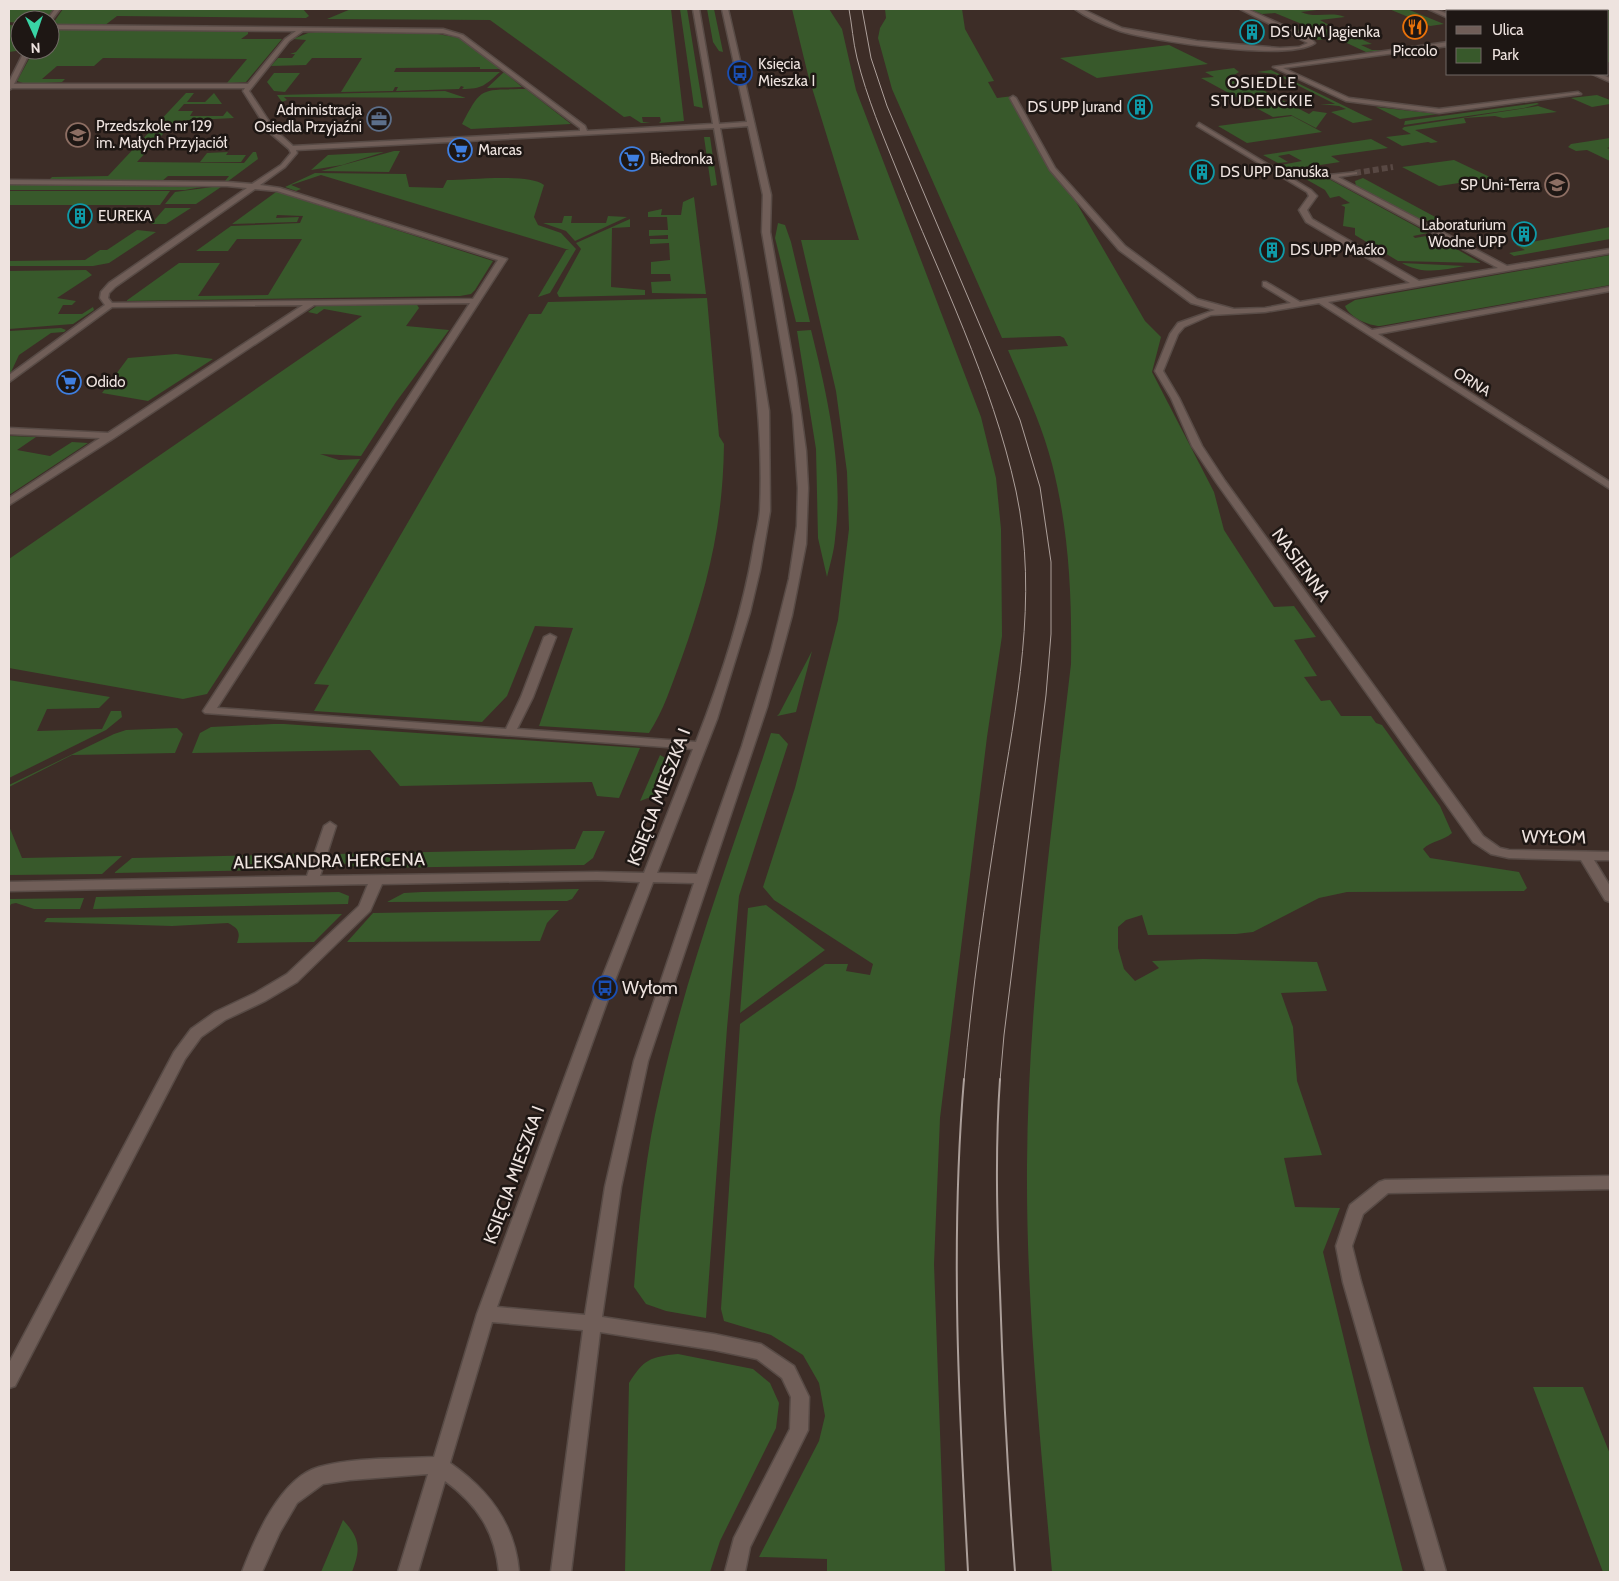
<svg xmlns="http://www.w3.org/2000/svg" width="1619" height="1581" viewBox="0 0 1619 1581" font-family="Cabin,sans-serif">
<rect width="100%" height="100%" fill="#3d2d27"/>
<!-- green -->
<path fill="#38592b" d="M 9,9 L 54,9 L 45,20 L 20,20 L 20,23 L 9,22 Z
M 63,9 L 303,9 L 309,16 L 306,18 L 117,16 L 104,26 L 60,25 L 54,22 Z
M 351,9 L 671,9 L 684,121 L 659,123 L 661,121 L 660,117 L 642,117 L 643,122 L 651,123 L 641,123 L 630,116 L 624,117 L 490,20 L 327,19 Z
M 680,9 L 687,9 L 703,108 L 694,106 Z
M 707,9 L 714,9 L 723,52 L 719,51 L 713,42 Z
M 792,9 L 829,9 L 842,29 L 856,90 L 981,417 L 996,478 L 1001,529 L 1002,636 L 987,737 L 940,1118 L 934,1264 L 945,1572 L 827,1572 L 827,1559 L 759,1557 L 819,1441 L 825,1416 L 819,1383 L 803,1355 L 771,1335 L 724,1321 L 721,1309 L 740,1024 L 825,964 L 848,964 L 846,971 L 870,975 L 873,964 L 774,900 L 763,887 L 795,788 L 838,620 L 849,529 L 847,472 L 836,391 L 801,240 L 859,240 L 808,75 Z
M 885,9 L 962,9 L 965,29 L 994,81 L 988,82 L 997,98 L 1013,96 L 1024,119 L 1065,183 L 1145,321 L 1161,337 L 1152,372 L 1214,492 L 1224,530 L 1274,607 L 1294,606 L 1316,637 L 1294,640 L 1317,676 L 1304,677 L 1321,701 L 1330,700 L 1341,716 L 1371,716 L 1376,723 L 1382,725 L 1440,806 L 1452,833 C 1443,841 1431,841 1423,849 L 1430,858 L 1519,872 L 1527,888 L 1524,891 L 1347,892 L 1319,898 L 1253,932 L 1236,934 L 1148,935 L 1142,915 L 1126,920 L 1118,927 L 1118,948 L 1124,969 L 1135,981 L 1159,968 L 1152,961 L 1203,959 L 1317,962 L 1327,991 L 1281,993 L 1293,1027 L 1297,1081 L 1322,1155 L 1284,1158 L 1295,1207 L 1340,1208 L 1323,1252 L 1369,1443 L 1403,1572 L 1052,1572 C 1040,1437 1026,1301 1027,1165 C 1028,1000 1052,828 1071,664 C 1072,595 1069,530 1052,464 C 1042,425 1024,387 1008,350 L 1068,346 L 1064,338 L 1060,336 L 1002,338 L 892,89 L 878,38 L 880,28 L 886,18 Z
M 1249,9 L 1325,9 L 1301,12 C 1316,19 1330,11 1345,17 L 1320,20 L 1329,25 L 1320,26 L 1344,37 L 1354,36 L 1372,44 L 1361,45 L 1372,50 L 1387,50 L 1366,52 L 1336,38 L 1318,40 L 1296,30 L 1309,27 L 1275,13 L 1262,14 Z
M 1389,9 L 1407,9 L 1444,24 L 1430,26 Z
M 1472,9 L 1610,9 L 1610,63 L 1608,62 L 1608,11 L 1478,11 Z
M 9,25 L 20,26 L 20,50 L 23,50 L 9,52 Z
M 57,29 L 248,31 L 248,34 L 241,39 L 282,39 L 246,82 L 227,83 L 247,59 L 103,58 L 94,66 L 57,66 L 42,79 L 65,79 L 62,82 L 26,84 L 17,81 L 34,50 L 50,50 L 50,31 Z
M 317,32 L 432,33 L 460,38 L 500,69 L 480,69 L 480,67 L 396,68 L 394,72 L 500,72 C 485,85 483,89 462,89 L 464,87 L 461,86 L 459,89 L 396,91 L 398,87 L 395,87 L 393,91 L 341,92 L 362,58 L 312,58 L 306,65 L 271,66 L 278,58 L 292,58 L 295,54 L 290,54 L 296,52 L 306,40 L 293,39 L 308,33 Z
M 1169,45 L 1208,64 L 1097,78 L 1060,58 Z
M 1234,68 L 1239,72 L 1234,75 L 1309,114 L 1313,111 L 1327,113 L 1316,128 L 1291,115 L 1273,117 L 1201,78 L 1214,77 L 1205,72 Z
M 1271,70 L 1373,120 L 1353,123 L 1331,112 L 1346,109 L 1339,106 L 1320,104 L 1335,104 L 1275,74 L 1257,72 Z
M 504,72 L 522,87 L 487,88 Z
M 274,73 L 300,73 L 285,92 L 274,91 L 267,82 Z
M 519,89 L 526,89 L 571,124 L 471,129 L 462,124 C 481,88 480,90 519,89 Z
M 445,91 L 466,98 L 284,97 L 287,100 L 282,102 L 277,95 Z
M 186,93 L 194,93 L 187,102 L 205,102 L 214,93 L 222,104 L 184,104 L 178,111 L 193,111 L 190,116 L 223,116 L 227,111 L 234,118 L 175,121 L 137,162 L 244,163 L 253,152 L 256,152 L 258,159 L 227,182 L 225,181 L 229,176 L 168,176 L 162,181 L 50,179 L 52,177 L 108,176 Z
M 1597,95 L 1610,100 L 1610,104 L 1592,107 L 1571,98 Z
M 1537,103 L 1539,104 L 1524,108 L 1404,125 L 1405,121 Z
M 1538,106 L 1557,112 L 1503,118 L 1495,116 L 1464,118 L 1466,123 L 1415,130 L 1438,142 L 1431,143 L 1428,142 L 1402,146 L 1386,137 L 1411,134 L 1402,129 L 1404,127 Z
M 1376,107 L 1438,114 L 1400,119 Z
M 1292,116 L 1322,132 L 1247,143 L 1218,126 Z
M 704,137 L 710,137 L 717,185 L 711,186 Z
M 1610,138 L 1610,147 L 1607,148 L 1610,149 L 1610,161 L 1587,150 L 1576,151 L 1568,147 L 1571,144 Z
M 1371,139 L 1388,148 L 1331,156 L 1340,162 L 1307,167 L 1428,233 L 1413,236 L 1415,238 L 1432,235 L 1481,263 L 1398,261 L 1355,235 L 1355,228 L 1343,226 L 1345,207 L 1341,205 L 1350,203 L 1339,196 L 1330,198 L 1325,190 L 1281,165 L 1302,161 L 1289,154 L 1278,156 L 1288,162 L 1278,163 L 1263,155 Z
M 394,151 L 400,151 L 389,172 L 321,171 Z
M 228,152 L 226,155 L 246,155 L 241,162 L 200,162 L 207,153 Z
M 384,152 L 342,165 L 311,170 L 328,155 Z
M 1454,160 L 1492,178 L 1439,186 L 1402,167 Z
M 315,173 L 406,174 L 409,187 L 443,188 L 447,180 C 469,180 529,173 544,185 L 534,217 L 538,225 L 561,233 L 576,249 L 550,293 L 538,297 L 566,250 L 569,250 L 321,175 L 291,185 L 301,189 L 296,191 L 285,187 Z
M 1363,178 L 1439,219 L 1436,220 L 1440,222 L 1420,220 L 1356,186 L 1355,181 Z
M 9,184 L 202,187 L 185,190 L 9,190 Z
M 212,187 L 221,187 L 196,204 L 165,204 L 175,192 Z
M 9,191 L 170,191 L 160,205 L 9,205 Z
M 276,192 L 278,192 L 493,261 L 475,290 L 471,294 L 460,296 L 126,301 L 179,263 L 220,263 L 198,296 L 268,295 L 302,239 L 237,239 L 228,251 L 196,251 L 231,226 L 300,223 L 303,216 L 277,215 L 276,218 L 299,217 L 297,222 L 232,224 Z
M 694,197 L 706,294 L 652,293 L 651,282 L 671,281 L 670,274 L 651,274 L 651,262 L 670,260 L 669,243 L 650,244 L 650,239 L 668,239 L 668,235 L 649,236 L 649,230 L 668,230 L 667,217 L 648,217 L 648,212 L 662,209 L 661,215 L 681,215 L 683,202 Z
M 165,208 L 191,208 L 166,224 L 151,224 Z
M 564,216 L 572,216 L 571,223 L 606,223 L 608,216 L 627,217 L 575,241 L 566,231 L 543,223 L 562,223 Z
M 630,219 L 630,227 L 612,228 L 611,287 L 645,290 L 645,295 L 559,297 L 557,293 L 581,249 L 576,243 Z
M 778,223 L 785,225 L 791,242 L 810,322 L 796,322 L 775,238 Z
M 1610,227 L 1610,239 L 1514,256 L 1509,253 L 1525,250 L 1516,245 Z
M 137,230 L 156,232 L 109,263 L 93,266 L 9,266 L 9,261 L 85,260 L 100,250 L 107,250 Z
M 1610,255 L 1610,285 L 1380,326 C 1369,326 1349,317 1345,306 L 1355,300 Z
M 1402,263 L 1465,266 C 1443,270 1422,275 1402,263 Z
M 86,270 L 92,275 L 57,298 L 76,301 L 72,305 L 63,305 L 58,314 L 82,314 L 93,307 L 94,310 L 73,324 L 9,329 L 9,271 Z
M 707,298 L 719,436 L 724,444 C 723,524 708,585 681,660 C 671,686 664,710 649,733 L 539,726 L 573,628 L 535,626 L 507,696 L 482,722 L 314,711 L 329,685 L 314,684 L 529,314 L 541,314 L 548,302 Z
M 416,303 L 419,308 L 406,326 L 449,330 L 396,402 L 361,456 L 320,454 L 339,460 L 360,459 L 207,694 L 183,699 L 9,668 L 9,559 L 362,316 L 324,309 L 317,314 L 308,312 L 318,305 Z
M 61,328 L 66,330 L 64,332 L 51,333 L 19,355 L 11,372 L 9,372 L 9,331 Z
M 811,330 C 828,398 844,469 835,539 C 834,552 830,564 827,577 L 818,538 L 816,449 L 797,331 Z
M 176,354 L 213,359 L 148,401 L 102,393 L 128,358 Z
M 9,436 L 36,437 L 17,450 L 50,456 L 72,442 L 88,443 L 9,495 Z
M 812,651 L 796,712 L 777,716 L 779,714 Z
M 9,680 L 110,697 L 99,708 L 47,709 L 37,731 L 102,729 L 111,711 L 121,711 L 122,717 L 106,730 L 9,778 Z
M 273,724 L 284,724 L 640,748 L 619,798 L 597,796 L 592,782 L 400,786 L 370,750 L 192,753 L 200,733 L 211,727 Z
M 177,728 L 183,734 L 175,753 L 72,755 L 9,787 L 9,785 L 114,734 L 126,730 Z
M 771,733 L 779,734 L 788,744 L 739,896 L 727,1028 L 706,1318 L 666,1311 L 646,1304 L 634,1287 C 639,1222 645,1156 660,1092 C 687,969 732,852 771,733 Z
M 660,755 L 671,761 C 678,784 659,795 640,801 Z
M 9,826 L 22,858 L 122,856 L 102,874 L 9,875 Z
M 583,831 L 605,831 L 593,858 L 584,865 L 366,868 L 349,866 L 336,859 L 336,854 L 575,849 Z
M 307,854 L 294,865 L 274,870 L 114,873 L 132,858 Z
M 579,889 L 572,899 L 567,901 L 387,902 L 404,893 L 422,892 Z
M 339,892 L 349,896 L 348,904 L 93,909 L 96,897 Z
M 84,898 L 80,909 L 34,909 L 16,903 L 11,904 L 9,908 L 9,899 Z
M 766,905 L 825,950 L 740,1013 L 748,908 Z
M 559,910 L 547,923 L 540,941 L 347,942 L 373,913 Z
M 342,914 L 314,942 L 237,943 C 241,932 238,928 228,923 L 172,926 L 44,922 L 47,918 Z
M 678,1354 L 753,1369 L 770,1383 L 779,1403 L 776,1428 L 720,1541 L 710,1572 L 625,1572 L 629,1383 C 644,1359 650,1357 678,1354 Z
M 1533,1387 L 1583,1387 L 1610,1454 L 1610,1572 L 1603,1572 Z
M 343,1520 C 360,1538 361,1549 352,1572 L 321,1572 Z"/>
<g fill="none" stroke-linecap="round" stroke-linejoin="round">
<!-- minor-tunnel -->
<path stroke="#584843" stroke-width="6" stroke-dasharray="6 3" stroke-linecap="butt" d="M 1355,173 L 1393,167"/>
<!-- minor casing -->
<g stroke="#584b46" stroke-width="3">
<path id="minor" d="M 55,9 L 60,9 L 50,22 L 47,20 Z
M 693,9 L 699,9 L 719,124 L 747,122 L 722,9 L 728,9 L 771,195 L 770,232 L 796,378 L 806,451 L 808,488 L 806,544 L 792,615 L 767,707 L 648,1061 L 621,1187 L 602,1317 L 714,1334 L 761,1344 L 794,1366 L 809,1397 L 808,1430 L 750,1547 L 745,1572 L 725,1572 L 734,1538 L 790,1429 L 791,1397 L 782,1378 L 757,1359 L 714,1350 L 600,1332 L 571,1572 L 551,1572 L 583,1330 L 492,1322 L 450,1463 C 489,1490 515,1524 519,1572 L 499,1572 C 495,1532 478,1505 445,1481 L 418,1572 L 398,1572 L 428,1474 L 350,1480 L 323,1484 L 297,1503 L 280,1532 L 262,1572 L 242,1572 C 255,1538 280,1478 319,1467 C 355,1457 396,1459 434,1457 L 477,1314 L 598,988 L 640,882 L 597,880 L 382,884 L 370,911 L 297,982 L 265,1001 L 225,1020 L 201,1037 L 185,1059 L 15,1386 L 9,1388 L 9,1363 L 174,1052 L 191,1029 L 215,1012 L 255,993 L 287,974 L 359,906 L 368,884 L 9,891 L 9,882 L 307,876 L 324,826 L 330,822 L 336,826 L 320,876 L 597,872 L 644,873 L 693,749 L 205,713 L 203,711 L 470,303 L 314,305 L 114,438 L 9,505 L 9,498 L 100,438 L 9,434 L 9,428 L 108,433 L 303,305 L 112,307 L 9,382 L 9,375 L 105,305 L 100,298 L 101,292 L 109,283 L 247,188 L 227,186 L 9,184 L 9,180 L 227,182 L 252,184 L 281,165 L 291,153 L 289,149 L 269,132 L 243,91 L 245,88 L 12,88 L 9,90 L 9,82 L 25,50 L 31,50 L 14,84 L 248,84 L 285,39 L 296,31 L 50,29 L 50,25 L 443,29 L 463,35 L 585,126 L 587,131 L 713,124 ZM 303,31 L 443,33 L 459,37 L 580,128 L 580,131 L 293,146 L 274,129 L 249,91 L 289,41 ZM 748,126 L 763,195 L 762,232 L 793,415 L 798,488 L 797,526 L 789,579 L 771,651 L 742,746 L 697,874 L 657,873 L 717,719 L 750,612 L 760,570 L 770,511 L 769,411 L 748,281 L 720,128 ZM 714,128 C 735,251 766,384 760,510 C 759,523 755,537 753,550 C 742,615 720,681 696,742 L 517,729 L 533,697 L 556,637 L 550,634 L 544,637 L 521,697 L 506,729 L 217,708 L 507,259 L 280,188 L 260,185 L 285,167 L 297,153 L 296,150 ZM 255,189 L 277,191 L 498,260 L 473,299 L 112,303 L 108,298 L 109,293 L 115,287 ZM 653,882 L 694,883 L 634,1061 L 605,1187 L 585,1315 L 497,1307 L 612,988 Z
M 1075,9 L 1082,9 L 1122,28 L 1197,41 L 1280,48 L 1299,47 L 1308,43 L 1240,9 L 1247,9 L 1309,37 L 1315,43 C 1288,62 1153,41 1120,31 C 1106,26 1087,18 1075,9 Z
M 1428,9 L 1435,9 L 1448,14 L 1448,18 Z
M 1448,42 L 1448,46 L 1283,68 L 1349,98 L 1439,109 L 1578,92 L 1581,94 L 1439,113 L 1346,101 L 1273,67 Z
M 1592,74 L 1600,74 L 1610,78 L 1610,82 Z
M 1013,96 L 1016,98 L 1055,168 L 1125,246 L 1197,299 L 1234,309 L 1265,308 L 1291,303 L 1263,286 L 1263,282 L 1266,282 L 1300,302 L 1410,283 L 1306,222 L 1299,210 L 1309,196 L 1307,192 L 1197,126 L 1199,123 L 1311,190 L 1317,196 L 1307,210 L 1312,219 L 1419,281 L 1498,268 L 1329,177 L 1329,175 L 1357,172 L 1357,174 L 1338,177 L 1507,266 L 1610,249 L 1610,253 L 1328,302 L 1372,330 L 1610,287 L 1610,291 L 1378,334 L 1610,482 L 1610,489 L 1319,303 L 1265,312 L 1211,315 L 1184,327 L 1178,334 L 1163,371 L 1179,398 L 1202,446 L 1225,481 L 1483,836 L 1500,848 L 1509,850 L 1610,852 L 1610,860 L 1594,860 L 1610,886 L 1610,902 L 1605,900 L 1581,860 L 1509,858 L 1491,854 L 1473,842 L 1216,482 L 1192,446 L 1171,398 L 1155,371 L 1170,334 L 1178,323 L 1215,310 L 1191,303 L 1119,250 L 1050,170 L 1010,98 Z
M 1610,1176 L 1610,1189 L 1388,1193 L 1363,1214 L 1352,1246 L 1361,1282 L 1446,1572 L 1426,1572 L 1343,1282 L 1336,1246 L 1348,1210 L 1350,1205 L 1379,1182 L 1385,1180 Z"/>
</g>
<!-- minor -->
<use href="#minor" fill="#705e58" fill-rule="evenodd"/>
<!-- tram-far1 -->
<path stroke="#ac9f9a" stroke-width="1" d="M 849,9 C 852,25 853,42 857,58 C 867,98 883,136 898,173 C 940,277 992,381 1016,491 C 1039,598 1016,705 999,811 C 985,900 972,990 964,1081
M 862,9 L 871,58 L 887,106 L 1020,420 L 1040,487 L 1051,562 L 1051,634 L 1046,695 L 1004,1035 L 1000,1081"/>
<!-- tram -->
<path stroke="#ac9f9a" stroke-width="2" d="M 964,1079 C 950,1243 959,1408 968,1572
M 1000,1079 C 995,1150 997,1221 1000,1292 C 1003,1385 1008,1479 1015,1572"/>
</g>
<!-- icons -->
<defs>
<g id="restaurant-ring" transform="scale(1.25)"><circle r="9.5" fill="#1e1714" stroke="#e8710a" stroke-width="1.5"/><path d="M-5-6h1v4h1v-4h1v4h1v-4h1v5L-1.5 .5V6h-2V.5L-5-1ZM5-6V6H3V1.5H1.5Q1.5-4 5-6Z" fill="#e8710a"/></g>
<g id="building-ring" transform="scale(1.25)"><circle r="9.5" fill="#1e1714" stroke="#0f9aa8" stroke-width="1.5"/><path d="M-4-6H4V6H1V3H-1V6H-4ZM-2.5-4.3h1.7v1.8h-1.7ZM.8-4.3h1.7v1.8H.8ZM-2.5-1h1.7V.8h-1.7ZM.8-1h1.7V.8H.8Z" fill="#0f9aa8"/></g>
<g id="bus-ring" transform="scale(1.25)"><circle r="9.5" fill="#1e1714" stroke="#1a4fb4" stroke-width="1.5"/><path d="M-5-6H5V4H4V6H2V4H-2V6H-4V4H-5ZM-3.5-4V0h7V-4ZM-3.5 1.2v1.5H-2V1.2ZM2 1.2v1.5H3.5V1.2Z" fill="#1a4fb4"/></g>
<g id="office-ring" transform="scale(1.25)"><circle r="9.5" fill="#1e1714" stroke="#5c6f8a" stroke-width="1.5"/><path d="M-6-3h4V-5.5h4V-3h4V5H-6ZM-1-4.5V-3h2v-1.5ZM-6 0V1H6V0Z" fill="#5c6f8a"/></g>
<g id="school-ring" transform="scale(1.25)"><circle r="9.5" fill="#1e1714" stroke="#8d6e63" stroke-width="1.5"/><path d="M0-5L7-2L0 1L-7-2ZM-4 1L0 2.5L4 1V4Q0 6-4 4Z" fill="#8d6e63"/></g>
<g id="supermarket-ring" transform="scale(1.25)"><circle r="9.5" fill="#1e1714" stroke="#3f7fe0" stroke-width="1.5"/><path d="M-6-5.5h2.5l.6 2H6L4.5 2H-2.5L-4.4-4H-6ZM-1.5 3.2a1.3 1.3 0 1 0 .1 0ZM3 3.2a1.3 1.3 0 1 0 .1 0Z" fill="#3f7fe0"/></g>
</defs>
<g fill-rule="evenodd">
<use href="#restaurant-ring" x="1415" y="27"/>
<use href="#building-ring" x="1252" y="32"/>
<use href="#bus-ring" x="740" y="73"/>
<use href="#building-ring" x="1140" y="107"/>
<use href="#office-ring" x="379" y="119"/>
<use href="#school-ring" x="78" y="135"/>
<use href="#supermarket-ring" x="460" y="150"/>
<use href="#supermarket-ring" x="632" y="159"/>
<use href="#building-ring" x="1202" y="172"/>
<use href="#school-ring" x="1557" y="185"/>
<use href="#building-ring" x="80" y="216"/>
<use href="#building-ring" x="1524" y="234"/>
<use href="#building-ring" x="1272" y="250"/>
<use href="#supermarket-ring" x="69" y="382"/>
<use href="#bus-ring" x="605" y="988"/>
</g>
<g text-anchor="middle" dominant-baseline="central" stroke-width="5" stroke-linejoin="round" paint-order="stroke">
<!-- far-poi labels -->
<g font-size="15" fill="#eee3df" stroke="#1e1714" text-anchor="start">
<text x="1270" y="32">DS UAM Jagienka</text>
<text x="1415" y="51" text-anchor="middle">Piccolo</text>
<text x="758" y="64">Księcia<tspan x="758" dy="17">Mieszka I</tspan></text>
<text x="1122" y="107" text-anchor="end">DS UPP Jurand</text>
<text x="362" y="110" text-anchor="end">Administracja<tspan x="362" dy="17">Osiedla Przyjaźni</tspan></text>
<text x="96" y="126">Przedszkole nr 129<tspan x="96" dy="17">im. Małych Przyjaciół</tspan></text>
<text x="478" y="150">Marcas</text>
<text x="650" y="159">Biedronka</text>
<text x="1220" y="172">DS UPP Danuśka</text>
<text x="1540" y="185" text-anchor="end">SP Uni-Terra</text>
<text x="98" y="216">EUREKA</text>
<text x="1506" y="225" text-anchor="end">Laboraturium<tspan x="1506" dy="17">Wodne UPP</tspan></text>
<text x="1290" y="250">DS UPP Maćko</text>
<text x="86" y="382">Odido</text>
</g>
<!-- far-street labels -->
<g font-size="15" fill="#eee3df" stroke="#1e1714">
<text transform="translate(1472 382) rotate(32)">ORNA</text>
</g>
<!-- far-neighbourhood labels -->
<g font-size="16" letter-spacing="1" fill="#eee3df" stroke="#1e1714">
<text x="1262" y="82">OSIEDLE<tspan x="1262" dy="18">STUDENCKIE</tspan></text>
</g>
<!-- street labels -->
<g font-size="18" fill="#eee3df" stroke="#1e1714">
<text transform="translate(1301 565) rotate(54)">NASIENNA</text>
<text transform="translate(659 797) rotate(-69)">KSIĘCIA MIESZKA I</text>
<text transform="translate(1554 837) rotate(1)">WYŁOM</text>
<text transform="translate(329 861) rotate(-1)">ALEKSANDRA HERCENA</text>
<text transform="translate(514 1175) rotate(-70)">KSIĘCIA MIESZKA I</text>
</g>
<!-- poi labels -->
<g font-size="18" fill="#eee3df" stroke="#1e1714" text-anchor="start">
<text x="622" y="988">Wyłom</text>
</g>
</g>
<!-- border -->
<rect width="1619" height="1581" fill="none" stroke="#eee3df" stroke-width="20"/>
<!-- legend -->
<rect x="1446" y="10" width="162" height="65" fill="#1e1714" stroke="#716965"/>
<rect x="1456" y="26" width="25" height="8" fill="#705e58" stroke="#716965"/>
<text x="1492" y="35" font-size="15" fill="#eee3df">Ulica</text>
<rect x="1456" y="48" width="25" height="15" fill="#38592b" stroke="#716965"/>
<text x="1492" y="60" font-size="15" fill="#eee3df">Park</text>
<!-- north arrow -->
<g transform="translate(35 35) rotate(177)"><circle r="24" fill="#1e1714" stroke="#716965"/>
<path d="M0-4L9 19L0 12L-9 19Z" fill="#39d4a5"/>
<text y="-8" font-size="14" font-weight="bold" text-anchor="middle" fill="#eee3df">N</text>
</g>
</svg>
